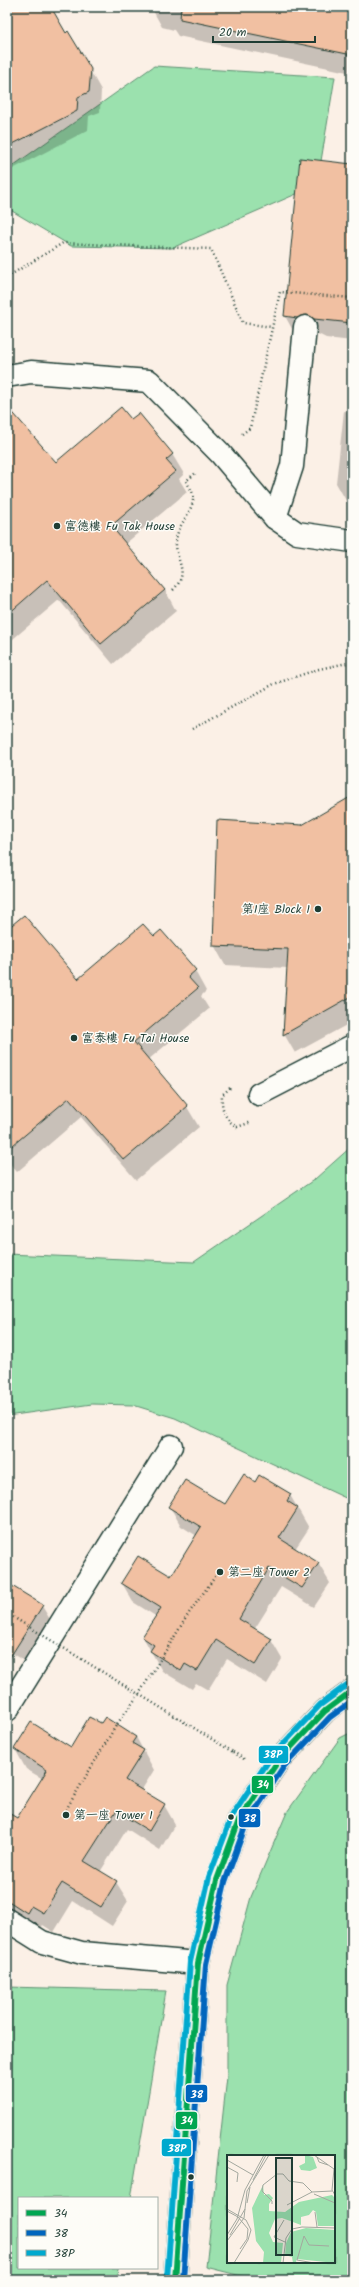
<svg xmlns="http://www.w3.org/2000/svg" width="359" height="2287" viewBox="0 0 359 2287" font-family="Kalam,'LXGW WenKai TC',sans-serif">
<rect width="100%" height="100%" fill="#fbf0e6"/>
<filter id="ink" filterUnits="userSpaceOnUse"><feTurbulence type="fractalNoise" baseFrequency=".025" numOctaves="2"/><feDisplacementMap in="SourceGraphic" scale="8" xChannelSelector="R" yChannelSelector="G"/><feConvolveMatrix kernelMatrix="1 2 1 2 8 2 1 2 1" color-interpolation-filters="sRGB"/></filter>
<g filter="url(#ink)">
<!-- green -->
<path fill="#9be1ae" stroke="#5d8f71" fill-rule="evenodd" d="M 154,66 L 335,77 L 317,185 L 172,248 L 71,246 L 7,208 L 7,170 Z
M 352,1146 L 352,1501 L 175,1418 L 133,1405 L 92,1404 L 7,1416 L 7,1254 L 194,1262 L 315,1179 Z
M 352,1732 L 352,2280 L 257,2280 L 206,2267 L 227,2077 L 227,1985 L 251,1897 L 287,1812 L 340,1738 ZM 228,2156 L 334,2156 L 334,2262 L 228,2262 Z
M 7,1987 L 166,1991 L 131,2198 L 19,2198 L 19,2268 L 119,2268 L 117,2280 L 7,2280 Z"/>
<!-- shadow -->
<path fill="#0003" d="M 7,7 L 50,7 L 65,34 L 68,32 L 101,90 L 100,112 L 89,116 L 88,130 L 7,172 Z
M 151,7 L 352,7 L 352,73 L 178,36 L 174,30 L 162,27 Z
M 301,159 L 352,164 L 352,341 L 326,338 L 318,334 L 309,337 L 296,336 L 285,316 Z
M 7,407 L 56,464 L 131,421 L 172,454 L 184,474 L 179,479 L 187,492 L 125,544 L 165,590 L 176,611 L 113,664 L 59,600 L 7,644 Z
M 344,411 L 352,412 L 352,504 L 348,504 L 336,483 Z
M 352,797 L 352,1022 L 295,1053 L 284,1034 L 288,968 L 225,965 L 214,945 L 302,826 Z
M 7,930 L 78,980 L 154,938 L 161,931 L 195,971 L 206,991 L 201,996 L 209,1009 L 148,1060 L 187,1107 L 199,1127 L 136,1180 L 81,1117 L 17,1172 L 7,1160 Z
M 256,1483 L 290,1495 L 309,1528 L 295,1549 L 318,1563 L 330,1583 L 314,1607 L 281,1587 L 254,1630 L 271,1640 L 282,1659 L 267,1684 L 227,1659 L 208,1690 L 196,1683 L 192,1689 L 162,1671 L 143,1637 L 157,1617 L 133,1602 L 122,1583 L 171,1578 L 197,1536 L 181,1526 L 170,1507 L 226,1506 Z
M 7,1594 L 42,1606 L 51,1621 L 25,1661 L 7,1650 Z
M 101,1725 L 136,1737 L 154,1770 L 141,1791 L 164,1805 L 175,1824 L 160,1850 L 127,1829 L 100,1872 L 116,1882 L 128,1901 L 112,1926 L 73,1901 L 54,1932 L 43,1925 L 39,1931 L 7,1912 L 7,1813 L 17,1819 L 43,1779 L 26,1769 L 15,1749 L 71,1748 Z"/>
<!-- building -->
<path fill="#f1c0a2" stroke="#1f3d34" d="M 7,7 L 51,7 L 66,33 L 68,31 L 91,69 L 89,92 L 78,97 L 77,111 L 7,147 Z
M 181,7 L 352,7 L 352,55 L 180,19 Z
M 300,158 L 352,164 L 352,323 L 314,319 L 307,315 L 297,318 L 284,316 Z
M 7,406 L 56,462 L 121,407 L 131,419 L 139,413 L 173,454 L 166,460 L 176,471 L 111,526 L 165,590 L 101,644 L 47,580 L 7,615 Z
M 352,796 L 352,996 L 283,1035 L 288,949 L 213,946 L 217,820 L 302,825 Z
M 24,915 L 78,979 L 143,924 L 154,936 L 161,930 L 196,970 L 188,977 L 198,988 L 134,1042 L 188,1106 L 124,1160 L 69,1098 L 7,1150 L 7,929 Z
M 244,1474 L 255,1482 L 259,1475 L 291,1494 L 287,1501 L 298,1508 L 279,1538 L 319,1563 L 302,1588 L 269,1568 L 239,1619 L 272,1639 L 255,1665 L 216,1640 L 197,1671 L 185,1664 L 181,1671 L 150,1651 L 154,1645 L 142,1637 L 161,1608 L 121,1583 L 138,1556 L 171,1576 L 201,1527 L 168,1507 L 185,1480 L 225,1504 Z
M 7,1583 L 43,1605 L 7,1662 Z
M 89,1717 L 101,1723 L 105,1717 L 136,1737 L 132,1743 L 144,1750 L 125,1780 L 165,1804 L 149,1831 L 116,1811 L 84,1861 L 117,1881 L 101,1907 L 62,1883 L 43,1913 L 31,1906 L 27,1913 L 7,1900 L 7,1812 L 17,1818 L 47,1770 L 14,1749 L 31,1722 L 71,1747 Z"/>
<g fill="none" stroke-linecap="round" stroke-linejoin="round">
<!-- minor casing -->
<g stroke="#1f3d34" stroke-width="25">
<path id="minor" d="M 7,376 L 31,372 L 149,381 L 220,453 L 275,518 L 297,533 L 352,541
M 275,518 L 292,466 L 305,327
M 259,1094 L 352,1046
M 7,1710 L 171,1446
M 7,1920 L 42,1942 L 82,1953 L 198,1963
M 175,2280 L 198,1963 L 217,1880 L 239,1820 L 278,1761 L 325,1711 L 352,1691"/>
</g>
<!-- path -->
<path stroke="#1f3d34" stroke-width="2.5" stroke-dasharray="1 3" stroke-linecap="butt" d="M 7,277 L 63,243 L 211,249 L 243,323 L 272,327
M 351,411 L 352,346
M 242,434 L 250,428 L 280,292 L 352,298
M 173,590 C 191,572 175,562 176,541 C 177,524 195,511 193,495 C 192,490 188,485 186,481 L 197,472
M 192,729 L 274,684 L 319,669 L 352,662
M 230,1088 L 222,1095 C 221,1109 225,1120 237,1127 L 252,1122
M 233,1752 L 244,1759
M 64,1813 L 117,1724 L 139,1694 L 189,1613 L 217,1574"/>
<!-- minor -->
<use href="#minor" stroke="#fdfcf7" stroke-width="22"/>
<!-- path-bridge -->
<path stroke="#1f3d34" stroke-width="2.5" stroke-dasharray="1 3" stroke-linecap="butt" d="M 13,1617 L 233,1752"/>
<!-- bus-1 casing -->
<g stroke="#fdfcf7" stroke-width="9">
<path id="bus-1" d="M 175,2280 L 198,1963 L 217,1880 L 239,1820 L 278,1761 L 325,1711 L 352,1691"/>
</g>
<!-- bus-2 casing -->
<g stroke="#fdfcf7" stroke-width="9">
<path id="bus-2" d="M 183,2280 L 206,1964 L 225,1882 L 246,1824 L 284,1766 L 330,1717 L 352,1701"/>
</g>
<!-- bus-3 casing -->
<g stroke="#fdfcf7" stroke-width="9">
<path id="bus-3" d="M 167,2279 L 190,1962 L 209,1877 L 232,1816 L 271,1757 L 320,1705 L 347,1685"/>
</g>
<!-- bus-1 -->
<use href="#bus-1" stroke="#00a651" stroke-width="6"/>
<!-- bus-2 -->
<use href="#bus-2" stroke="#0065bd" stroke-width="6"/>
<!-- bus-3 -->
<use href="#bus-3" stroke="#00a9ce" stroke-width="6"/>
</g>
</g>
<!-- markers -->
<g fill="#1f3d34" stroke="#fdfcf7" stroke-width="1.5">
<circle cx="57" cy="526" r="4"/>
<circle cx="318" cy="909" r="4"/>
<circle cx="74" cy="1038" r="4"/>
<circle cx="220" cy="1572" r="4"/>
<circle cx="66" cy="1815" r="4"/>
<circle cx="231" cy="1817" r="3.5"/>
<circle cx="191" cy="2177" r="3.5"/>
</g>
<g text-anchor="middle" dominant-baseline="central" stroke-width="3" stroke-linejoin="round" paint-order="stroke">
<!-- poi labels -->
<g font-size="12" fill="#1f3d34" stroke="#fdfcf7" text-anchor="start">
<text x="65" y="526">富德樓 Fu Tak House</text>
<text x="310" y="909" text-anchor="end">第1座 Block 1</text>
<text x="82" y="1038">富泰樓 Fu Tai House</text>
<text x="228" y="1572">第二座 Tower 2</text>
<text x="74" y="1815">第一座 Tower 1</text>
</g>
</g>
<!-- overview -->
<g transform="translate(227 2155)">
<rect width="108" height="108" fill="#fbf0e6"/>
<path d="M 78,0 L 86,2 L 90,13 L 83,16 L 74,15 L 72,11 L 78,8 ZM 36,30 L 37,40 L 42,39 L 46,43 L 42,49 L 42,56 L 58,57 L 72,47 L 105,40 L 108,43 L 108,71 L 91,71 L 89,57 L 86,55 L 82,60 L 74,62 L 74,70 L 55,63 L 48,64 L 42,78 L 46,87 L 56,88 L 54,108 L 36,108 L 37,97 L 29,86 L 25,53 ZM 79,73 L 108,75 L 108,108 L 70,104 L 69,107 L 66,108 L 65,102 L 58,100 L 59,88 L 64,77 Z" fill="#9be1ae"/>
<path fill="none" stroke="#a3a89f" stroke-width="1" d="M 87,0 L 107,14 L 105,35 L 108,40M 90,2 L 92,7 L 101,10M 0,5 L 26,20M 0,12 L 11,18 L 10,27M 26,25 L 39,0M 87,39 L 108,48M 20,48 L 23,32M 45,49 L 45,46 L 35,36 L 36,30 L 50,19 L 56,19 L 62,26 L 76,28 L 85,37M 60,50 L 85,37 L 105,36M 0,54 L 19,65 L 24,75 L 21,85 L 7,108M 0,56 L 11,62 L 21,74 L 20,84 L 13,94M 88,57 L 90,72M 57,65 L 47,82 L 58,87M 0,80 L 10,64 L 18,35 L 37,0M 3,80 L 18,54M 0,86 L 17,63 L 20,36 L 42,0M 56,108 L 59,83 L 65,74 L 75,72 L 108,73M 87,108 L 70,105 L 77,81 L 82,90 L 102,91"/>
<path fill="#1f3d34" fill-opacity="0.15" stroke="#1f3d34" stroke-width="2" d="M 49,3 L 65,3 L 65,100 L 49,100 Z"/>
<rect width="108" height="108" fill="none" stroke="#1f3d34" stroke-width="2"/>
</g>
<g stroke="#fdfcf7" stroke-width="1.5">
<rect x="258" y="1745" width="31" height="19" rx="4" fill="#00a9ce"/>
<rect x="251" y="1775" width="23" height="19" rx="4" fill="#00a651"/>
<rect x="238" y="1808" width="23" height="20" rx="4" fill="#0065bd"/>
<rect x="185" y="2084" width="23" height="19" rx="4" fill="#0065bd"/>
<rect x="175" y="2111" width="23" height="19" rx="4" fill="#00a651"/>
<rect x="161" y="2138" width="31" height="19" rx="4" fill="#00a9ce"/>
</g>
<g font-size="11" text-anchor="middle" font-weight="bold" fill="#fff">
<text x="273" y="1758">38P</text>
<text x="263" y="1788">34</text>
<text x="250" y="1822">38</text>
<text x="197" y="2098">38</text>
<text x="187" y="2124">34</text>
<text x="177" y="2152">38P</text>
</g>
<!-- margin -->
<rect width="359" height="2287" fill="none" stroke="#fdfcf7" stroke-width="24"/>
<rect x="12" y="12" width="335" height="2263" fill="none" stroke="#1f3d34" stroke-width="1.5" filter="url(#ink)"/>
<!-- legend -->
<rect x="18" y="2197" width="140" height="72" fill="#fdfcf7" stroke="#a4b0a9"/>
<rect x="26" y="2210" width="20" height="6" fill="#00a651" stroke="#a4b0a9"/>
<text x="54" y="2217" font-size="12" fill="#1f3d34">34</text>
<rect x="26" y="2230" width="20" height="6" fill="#0065bd" stroke="#a4b0a9"/>
<text x="54" y="2237" font-size="12" fill="#1f3d34">38</text>
<rect x="26" y="2250" width="20" height="6" fill="#00a9ce" stroke="#a4b0a9"/>
<text x="54" y="2257" font-size="12" fill="#1f3d34">38P</text>
<!-- scale -->
<path d="M213 36v6h102v-6" fill="none" stroke="#1f3d34" stroke-width="2"/>
<text x="219" y="36" font-size="12" fill="#1f3d34" stroke="#fdfcf7" stroke-width="3" paint-order="stroke">20 m</text>
</svg>
